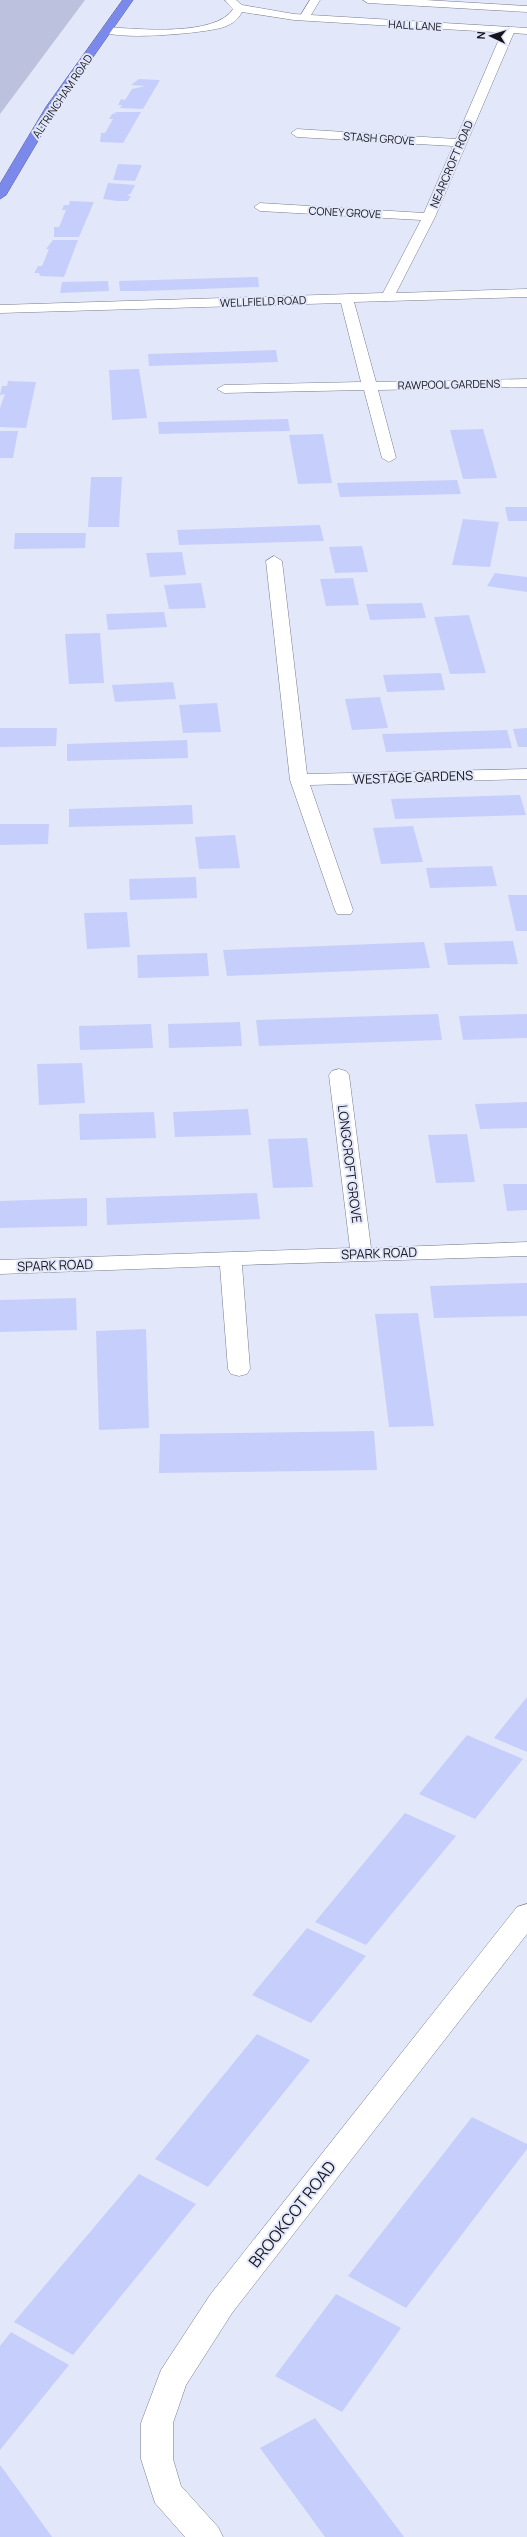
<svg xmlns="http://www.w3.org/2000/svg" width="527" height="2537" viewBox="0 0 527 2537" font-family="Manrope,sans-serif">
<rect width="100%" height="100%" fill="#e3e7fa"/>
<!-- green -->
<path fill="#bcc2dd" d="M 0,0 L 85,0 L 0,114 Z"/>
<!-- building -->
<path fill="#c6cffb" d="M 139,79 L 160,80 L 143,109 L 120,108 L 122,105 L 118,105 L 121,99 L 125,100 L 132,89 L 145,86 L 131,85 Z
M 113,112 L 141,112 L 123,143 L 100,142 L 101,133 L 105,133 L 113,119 L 109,119 L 112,114 L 117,113 Z
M 118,164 L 142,165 L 135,181 L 113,180 Z
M 108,183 L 135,185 L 131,193 L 127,196 L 131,196 L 128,201 L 117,201 L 103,199 Z
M 70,201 L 94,202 L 79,237 L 54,237 L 54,227 L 59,227 L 66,210 L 62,210 L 64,205 L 69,205 Z
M 53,240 L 78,240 L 64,277 L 40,276 L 39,273 L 34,273 L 38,266 L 42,266 L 49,249 L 46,249 Z
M 258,277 L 259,287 L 144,291 L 120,291 L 119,281 Z
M 108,281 L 109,291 L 60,293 L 62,282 Z
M 276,350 L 278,362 L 149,366 L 148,354 Z
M 139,369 L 147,418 L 112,420 L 109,370 Z
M 8,381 L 36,382 L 26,428 L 0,427 L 0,408 L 5,394 L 0,395 L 2,386 L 7,386 Z
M 288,419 L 290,431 L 159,434 L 158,422 Z
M 483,429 L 497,478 L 463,479 L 450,430 Z
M 0,431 L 18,431 L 13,458 L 0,458 Z
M 323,434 L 332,483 L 298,484 L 289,435 Z
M 91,477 L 122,477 L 119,527 L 88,527 Z
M 457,480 L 461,494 L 340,497 L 337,483 Z
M 505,507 L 527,507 L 527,521 L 508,521 Z
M 463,519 L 499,522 L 490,567 L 452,565 Z
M 320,525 L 324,541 L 179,545 L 177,530 Z
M 15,533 L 86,533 L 85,548 L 14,549 Z
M 362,546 L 368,572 L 335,573 L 329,547 Z
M 182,552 L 186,575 L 150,577 L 146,553 Z
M 495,573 L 527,577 L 527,592 L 487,586 Z
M 353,578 L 359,605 L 326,606 L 320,579 Z
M 201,583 L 206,608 L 169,609 L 164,585 Z
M 422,603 L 426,618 L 370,620 L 366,604 Z
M 164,612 L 167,627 L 108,630 L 106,614 Z
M 469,615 L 486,673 L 450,674 L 434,617 Z
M 100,633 L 104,683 L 69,684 L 65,634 Z
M 441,673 L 445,690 L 387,692 L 383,675 Z
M 173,682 L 176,699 L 115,702 L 112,685 Z
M 380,697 L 388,728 L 352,730 L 345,699 Z
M 217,703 L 221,732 L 183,733 L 179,705 Z
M 0,728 L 57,728 L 56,746 L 0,747 Z
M 527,728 L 527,747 L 518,747 L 513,729 Z
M 507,730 L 512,748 L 386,752 L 382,734 Z
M 187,740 L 188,758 L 67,761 L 67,744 Z
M 520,795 L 526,815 L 395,819 L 391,799 Z
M 192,805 L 193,824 L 69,827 L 69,809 Z
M 0,824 L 49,824 L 48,844 L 0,845 Z
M 413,826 L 423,862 L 381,864 L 373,828 Z
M 235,835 L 240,868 L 199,869 L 195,837 Z
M 492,866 L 497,886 L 430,888 L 426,868 Z
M 196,877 L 197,898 L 130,900 L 129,879 Z
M 508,895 L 527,895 L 527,931 L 516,931 Z
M 127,912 L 130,947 L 87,949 L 84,913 Z
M 513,941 L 518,964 L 448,965 L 444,943 Z
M 424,942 L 430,968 L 227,976 L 223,950 Z
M 207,953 L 209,976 L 138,978 L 137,955 Z
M 438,1014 L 442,1040 L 259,1046 L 256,1020 Z
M 527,1014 L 527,1038 L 463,1040 L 459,1016 Z
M 240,1022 L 242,1046 L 169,1048 L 168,1024 Z
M 151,1024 L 153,1048 L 80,1050 L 79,1026 Z
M 82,1063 L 85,1103 L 39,1105 L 37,1064 Z
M 527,1102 L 527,1128 L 480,1129 L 475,1104 Z
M 248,1109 L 251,1135 L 175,1137 L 173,1112 Z
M 154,1112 L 156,1138 L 80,1140 L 79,1114 Z
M 467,1134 L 475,1182 L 436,1183 L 428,1135 Z
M 307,1138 L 313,1187 L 273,1188 L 268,1139 Z
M 503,1184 L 527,1184 L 527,1210 L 507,1211 Z
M 257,1193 L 260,1219 L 107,1225 L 106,1198 Z
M 87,1198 L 87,1226 L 0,1228 L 0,1201 Z
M 527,1283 L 527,1316 L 434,1318 L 430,1286 Z
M 76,1298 L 77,1330 L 0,1332 L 0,1300 Z
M 418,1313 L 434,1426 L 389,1427 L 375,1314 Z
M 146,1329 L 149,1428 L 99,1430 L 96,1331 Z
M 374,1431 L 377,1470 L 159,1473 L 160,1434 Z
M 527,1697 L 527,1752 L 494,1738 Z
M 467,1735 L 523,1759 L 475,1819 L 419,1794 Z
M 405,1813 L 456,1836 L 366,1945 L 315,1922 Z
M 307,1928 L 366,1956 L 311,2023 L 252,1995 Z
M 257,2034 L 310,2060 L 208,2187 L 155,2159 Z
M 472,2117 L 527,2144 L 527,2149 L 406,2308 L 348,2276 Z
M 139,2174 L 196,2204 L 73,2355 L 14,2322 Z
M 336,2294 L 401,2328 L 342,2412 L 275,2376 Z
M 11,2332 L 69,2365 L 0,2450 L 0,2346 Z
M 315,2418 L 404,2537 L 325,2537 L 260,2448 Z
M 0,2466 L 1,2466 L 52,2537 L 0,2537 Z"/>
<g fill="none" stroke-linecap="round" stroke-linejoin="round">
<!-- street casing -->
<g stroke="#797d8e" stroke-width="1">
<path id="street" d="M 310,0 L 320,0 L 308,20 L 300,20 L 299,18 Z
M 363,0 L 425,0 L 527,6 L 527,12 L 368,3 Z
M 509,27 L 515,30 L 435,217 L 396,293 L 527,289 L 527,297 L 354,302 L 376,382 L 527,379 L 527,387 L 378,390 L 396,458 L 389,462 L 382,458 L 364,390 L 224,393 L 217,389 L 224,385 L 361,382 L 341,303 L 0,313 L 0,305 L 383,293 L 421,220 L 260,211 L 254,207 L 260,203 L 424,213 L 453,146 L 297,137 L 291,133 L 297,129 L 456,139 L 503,30 Z
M 274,556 L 282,561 L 307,774 L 527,769 L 527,779 L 310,785 L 353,910 L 351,914 L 337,914 L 335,910 L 290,780 L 266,561 Z
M 339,1069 L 346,1071 L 349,1075 L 371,1248 L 527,1242 L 527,1256 L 242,1265 L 250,1369 L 247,1374 L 239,1376 L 231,1374 L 228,1369 L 220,1266 L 0,1274 L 0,1260 L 350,1248 L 329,1075 L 332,1071 Z
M 527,1904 L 527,1934 L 232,2313 L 186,2385 L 173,2423 L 173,2459 L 181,2486 L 218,2527 L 223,2537 L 185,2537 L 155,2503 L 141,2459 L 141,2423 L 161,2370 L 210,2295 L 517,1907 Z"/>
</g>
<!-- secondary casing -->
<g stroke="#797d8e" stroke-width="1">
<path id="secondary" d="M 225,0 L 236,0 L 242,5 L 294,14 L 527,28 L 527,34 L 294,20 L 242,12 C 238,20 232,24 224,27 C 208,33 111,42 101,30 L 107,27 C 137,29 216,37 233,9 Z"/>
</g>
<!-- highway casing -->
<g stroke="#5761a2" stroke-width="1">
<path id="highway" d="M 123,0 L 133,0 L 58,107 L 6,195 L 0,199 L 0,184 L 46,107 Z"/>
</g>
<!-- street -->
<use href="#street" fill="#fff" fill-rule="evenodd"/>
<!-- secondary -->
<use href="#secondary" fill="#fff" fill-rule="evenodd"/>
<!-- highway -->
<use href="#highway" fill="#7b89ea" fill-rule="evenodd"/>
</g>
<g text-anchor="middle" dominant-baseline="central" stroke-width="4" stroke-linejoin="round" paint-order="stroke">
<!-- far-street labels -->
<g font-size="11" fill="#15161d" stroke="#e3e7fa">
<text transform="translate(415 25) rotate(3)">HALL LANE</text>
<text transform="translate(62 96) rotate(-56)">ALTRINCHAM ROAD</text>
<text transform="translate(379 138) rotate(4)">STASH GROVE</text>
<text transform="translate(451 164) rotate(-67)">NEARCROFT ROAD</text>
<text transform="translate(345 212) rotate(3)">CONEY GROVE</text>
<text transform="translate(263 301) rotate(-2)">WELLFIELD ROAD</text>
<text transform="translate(449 384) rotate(-1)">RAWPOOL GARDENS</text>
</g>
<!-- street labels -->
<g font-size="13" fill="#15161d" stroke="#e3e7fa">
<text transform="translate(413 777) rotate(-2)">WESTAGE GARDENS</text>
<text transform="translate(350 1164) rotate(83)">LONGCROFT GROVE</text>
<text transform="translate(379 1253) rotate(-2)">SPARK ROAD</text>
<text transform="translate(55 1265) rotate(-2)">SPARK ROAD</text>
</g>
<!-- near-street labels -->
<g font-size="16" fill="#15161d" stroke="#e3e7fa">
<text transform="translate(292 2214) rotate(-52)">BROOKCOT ROAD</text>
</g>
</g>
<!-- north arrow -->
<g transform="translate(491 36) rotate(274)" stroke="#e3e7fa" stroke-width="3" paint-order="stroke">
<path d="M0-3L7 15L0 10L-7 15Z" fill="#15161d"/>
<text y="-6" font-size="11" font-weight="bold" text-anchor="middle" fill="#15161d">N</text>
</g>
</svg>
